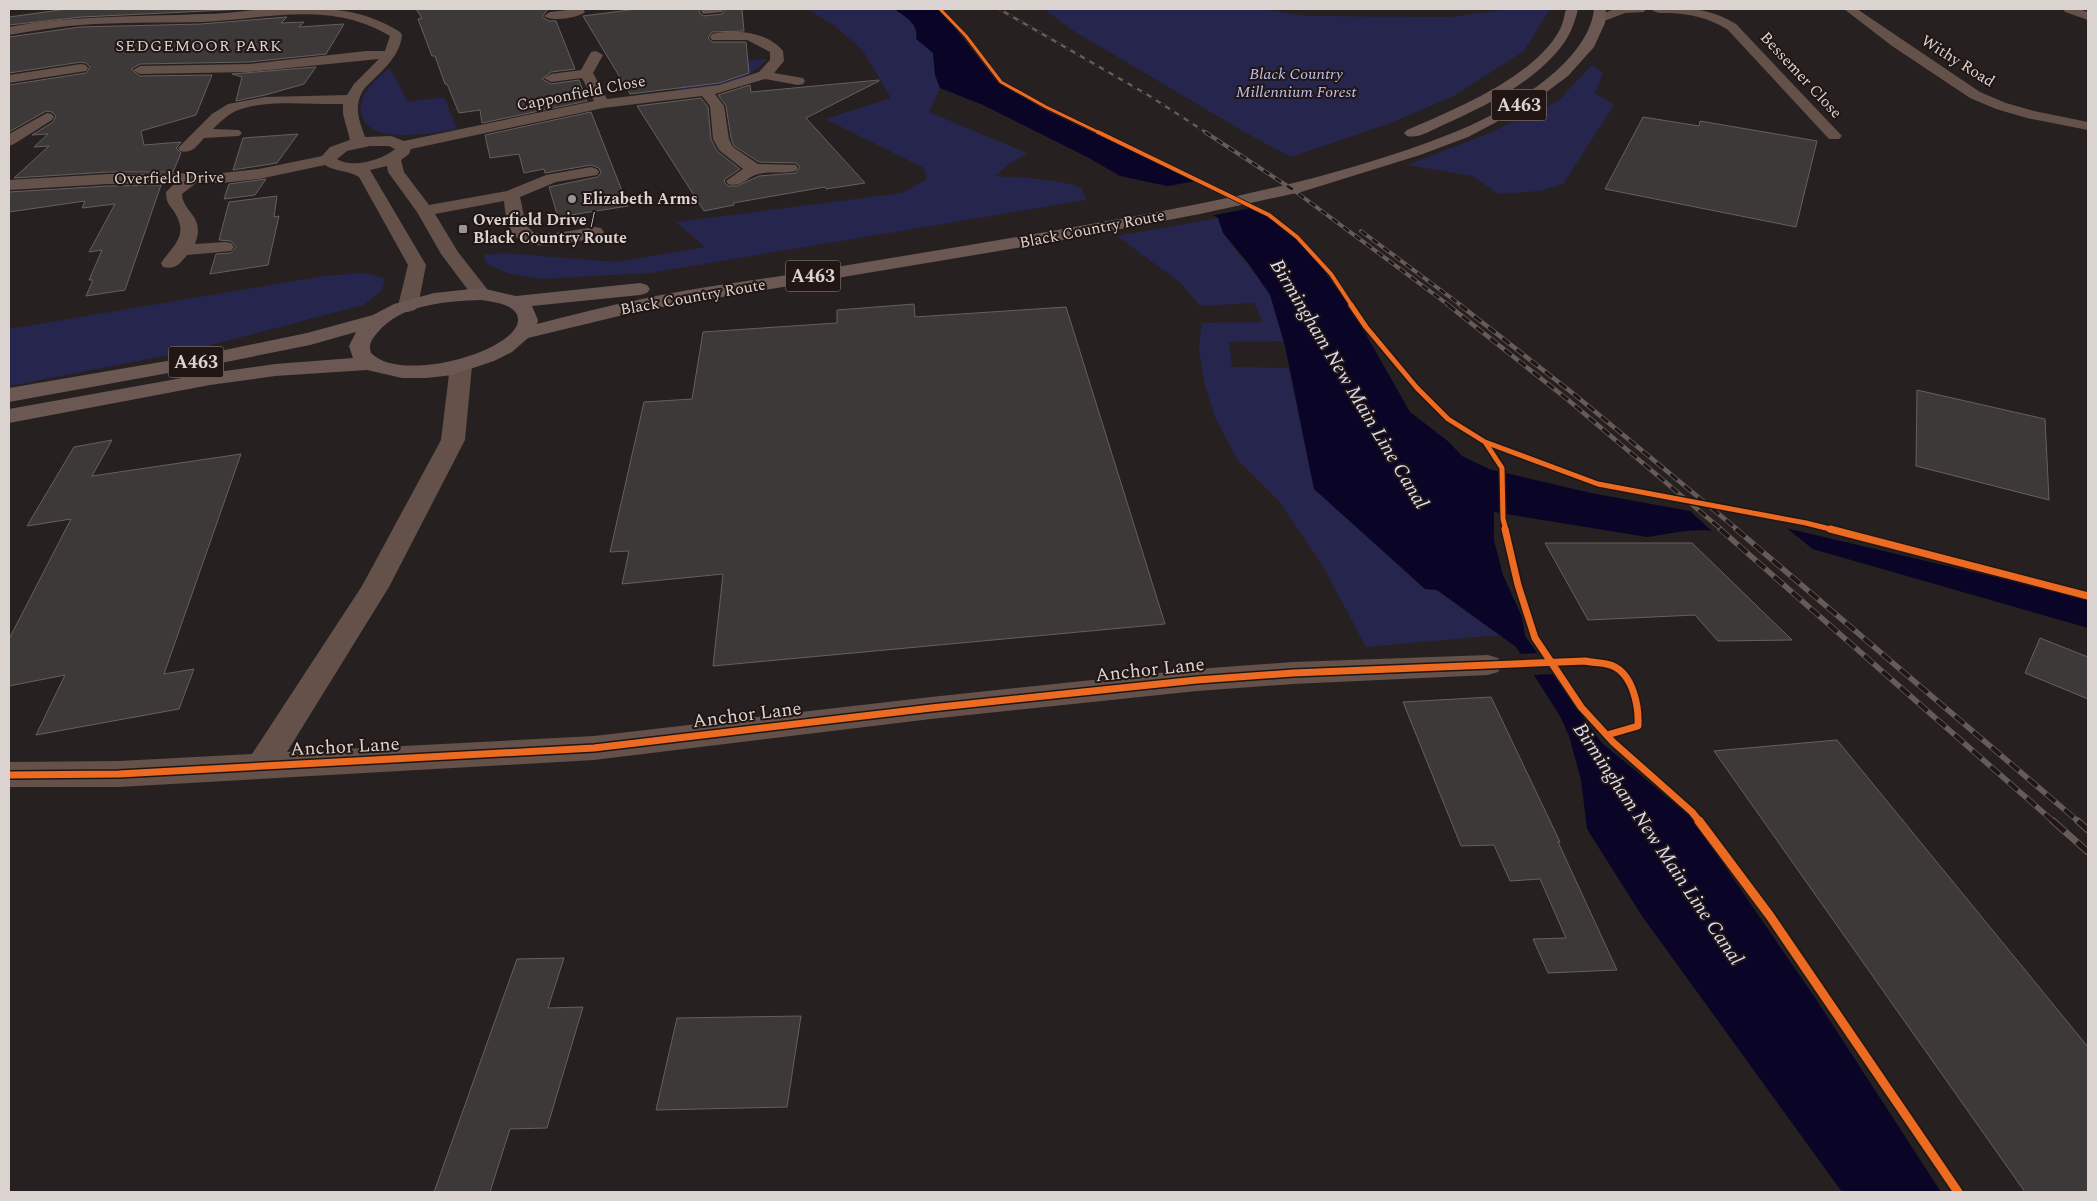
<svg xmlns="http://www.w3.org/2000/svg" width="2097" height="1201" viewBox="0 0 2097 1201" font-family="Spectral,serif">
<rect width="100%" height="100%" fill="#262120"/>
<!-- green -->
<path fill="#26254d" d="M 807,9 L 896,9 L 916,26 L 933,53 L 935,75 L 940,88 L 929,112 L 1027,153 L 1008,165 L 995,176 C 1024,178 1054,178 1082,188 L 1086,200 L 650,273 L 542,279 L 507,273 L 486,263 L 484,255 L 505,253 L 616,262 L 705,247 L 676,222 L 902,193 L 927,179 L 924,168 L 825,119 L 891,98 L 863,51 L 835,26 Z
M 1044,9 L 1263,9 L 1304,16 L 1450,17 L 1510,9 L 1550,9 L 1524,51 L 1452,97 L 1385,125 L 1291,157 L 1248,134 L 1072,30 Z
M 767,59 C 746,85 710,86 679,91 L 664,68 Z
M 1592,65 L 1603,73 L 1595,93 L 1614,105 L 1563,184 L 1540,191 L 1499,194 L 1472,176 L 1407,165 L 1482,136 L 1557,102 Z
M 390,68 L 408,102 L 444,97 L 457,129 C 433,133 364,147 361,111 C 359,93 377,78 390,68 Z
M 1218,218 C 1227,246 1253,268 1269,292 C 1277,306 1279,326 1284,341 L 1229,342 L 1232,367 L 1289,368 L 1314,489 L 1425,589 L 1437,590 L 1500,635 L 1366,647 L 1323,566 L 1278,500 L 1237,459 L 1215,417 L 1204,383 L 1199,347 L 1202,323 L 1263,322 L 1254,303 L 1200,306 L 1182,284 L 1117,236 Z
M 363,273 L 385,278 L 382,290 L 363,305 L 189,351 L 9,386 L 9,329 L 324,276 Z"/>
<!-- water -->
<path fill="#0a0527" d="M 894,9 L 937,9 L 946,16 L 998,83 L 1045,110 L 1265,214 L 1279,223 L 1313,256 L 1351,308 L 1410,412 L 1449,442 L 1462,456 L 1489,469 L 1591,493 L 1794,530 L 2088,599 L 2088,628 L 1809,548 L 1705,530 L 1685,531 L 1647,537 L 1494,512 L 1494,540 L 1503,575 L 1522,617 L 1525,636 L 1601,742 L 1691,817 L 1816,999 L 1941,1192 L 1842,1192 L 1642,916 L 1587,829 L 1581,780 L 1569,736 L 1560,716 L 1516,647 L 1437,590 L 1425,589 L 1314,489 L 1285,346 L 1270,295 L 1248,263 L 1223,233 L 1218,218 L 1167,186 L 1120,176 L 1089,158 L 983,105 L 940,88 L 935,75 L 933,53 L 916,39 C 919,24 906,17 894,9 Z"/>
<!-- pier -->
<path fill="#262120" d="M 1201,180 L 1256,207 L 1210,216 L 1163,187 Z
M 1688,509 L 1784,526 L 1819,554 L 1716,535 Z
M 1541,653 L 1555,674 L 1531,675 L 1518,654 Z"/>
<!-- building -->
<path fill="#3d3938" stroke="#65605e" d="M 67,9 L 247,9 L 81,17 L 9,25 L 9,17 Z
M 416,9 L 548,9 L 542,17 L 549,21 L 556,21 L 575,69 L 551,72 L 542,79 L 551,84 L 579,80 L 587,101 L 482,123 L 480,110 L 459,113 L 447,84 L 445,84 L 435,56 L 432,56 L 418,19 L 422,18 Z
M 637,9 L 701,9 L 699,12 L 703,16 L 722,14 L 726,9 L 742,9 L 744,31 L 712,32 L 708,38 L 712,42 L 746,42 L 749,73 L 719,83 L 630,94 L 583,16 Z
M 287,17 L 281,23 L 304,22 L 299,27 L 344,24 L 326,54 L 249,62 L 140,64 L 131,69 L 140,76 L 212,75 L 196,115 L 141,131 L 144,145 L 181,142 L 176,148 L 181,153 L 173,172 L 108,172 L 14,178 L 49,146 L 34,147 L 48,134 L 32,135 L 53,122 L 56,116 L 52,112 L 46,111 L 9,132 L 9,85 L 86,73 L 90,67 L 86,63 L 81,62 L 9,73 L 9,37 L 80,27 L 201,24 Z
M 316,67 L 304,84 L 265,95 L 236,101 L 242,77 L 232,74 Z
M 879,80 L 879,81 L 806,118 L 865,183 L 826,189 L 825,187 L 733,203 L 734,205 L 704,211 L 637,106 L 701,98 L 708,107 L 711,139 L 717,151 L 740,169 L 725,179 L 724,182 L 728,186 L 737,186 L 759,176 L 796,173 L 800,167 L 796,163 L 759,162 L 734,146 L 731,138 L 726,106 L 718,95 L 750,85 L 751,92 Z
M 591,112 L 628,206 L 558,217 L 549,187 L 597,177 L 601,173 L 599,168 L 591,165 L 545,173 L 544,169 L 524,173 L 519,154 L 490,158 L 485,135 Z
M 1643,117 L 1699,126 L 1700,121 L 1817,141 L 1796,227 L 1605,189 Z
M 298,134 L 277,163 L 233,170 L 243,138 Z
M 266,179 L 255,195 L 224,199 L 229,184 Z
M 161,185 L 125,290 L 86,296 L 93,280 L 89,280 L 102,250 L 89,252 L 115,204 L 82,208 L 85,201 L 9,212 L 9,192 L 108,186 Z
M 277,196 L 274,217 L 279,216 L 268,265 L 210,274 L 216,254 L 231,253 L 236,247 L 231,241 L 219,240 L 229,202 Z
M 914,304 L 915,317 L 1066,307 L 1165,624 L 713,666 L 723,574 L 622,584 L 629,551 L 610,552 L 644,402 L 692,399 L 703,332 L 837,323 L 837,310 Z
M 1917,390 L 2045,419 L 2049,500 L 1916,466 Z
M 112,440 L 92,476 L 241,454 L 164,674 L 194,669 L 179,709 L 36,735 L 65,675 L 9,686 L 9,639 L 71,519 L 27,526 L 74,447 Z
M 1545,543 L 1692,543 L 1792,640 L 1718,641 L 1695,615 L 1588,620 Z
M 2040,638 L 2088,657 L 2088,699 L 2025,673 Z
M 1491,697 L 1560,842 L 1558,842 L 1617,970 L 1548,973 L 1533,939 L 1566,938 L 1540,879 L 1510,881 L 1494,845 L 1461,846 L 1403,702 Z
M 1837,740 L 2088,1047 L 2088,1192 L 2025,1192 L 1714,751 Z
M 564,958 L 548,1008 L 583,1007 L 547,1128 L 510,1129 L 490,1192 L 434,1192 L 517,959 Z
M 801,1016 L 787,1107 L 656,1110 L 677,1018 Z"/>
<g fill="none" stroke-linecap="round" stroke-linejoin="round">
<!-- minor -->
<path fill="#63514a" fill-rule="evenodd" d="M 262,9 C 316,9 353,3 400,32 L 402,35 C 400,58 379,73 364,89 C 353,106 359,120 365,137 L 391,136 L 404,141 L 594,101 L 582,78 L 551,82 L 544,78 L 551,74 L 581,70 L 591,52 L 596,51 L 603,55 L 593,73 L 607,99 L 719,85 L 759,72 L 770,60 L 770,52 L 747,40 L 712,40 L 710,37 L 712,34 C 734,29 767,31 783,51 L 784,61 L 774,73 L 803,78 L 805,81 L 803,84 L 798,85 L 765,79 L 715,94 L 724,106 L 729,139 L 733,147 L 758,164 L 796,165 L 798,168 L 796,171 C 784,174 770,171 758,174 C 747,177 742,188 728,184 L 726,181 L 743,169 L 719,150 L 713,139 L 710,106 L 702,96 L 603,108 L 411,149 L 409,154 L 401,160 L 404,172 L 429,205 L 507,191 L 546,175 L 591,167 L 597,169 L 599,172 L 597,175 L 556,182 L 520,197 L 526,225 L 534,233 L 556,233 L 595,227 L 601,228 L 604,232 L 601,236 C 581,241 533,253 517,238 C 507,229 505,213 504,201 L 435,214 L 458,252 L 491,294 L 488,298 L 481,300 L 474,298 L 441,254 L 417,212 L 388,172 L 387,166 L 370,170 L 426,265 L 418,306 L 415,310 L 408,312 L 401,310 L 398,306 L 408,265 L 359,177 C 348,170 335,172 325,165 L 259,179 L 222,183 L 196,183 L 182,194 C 183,213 206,216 195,244 L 225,242 L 231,243 L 234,247 L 231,251 L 187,255 C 180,264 175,270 163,267 L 161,263 C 174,244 190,235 173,210 C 168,204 166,200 166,192 L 175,183 L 108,184 L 9,190 L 9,180 L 108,174 L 222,173 L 259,169 L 322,156 L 330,147 L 350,140 L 343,114 L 343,104 C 312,105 267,99 238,110 C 228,114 220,122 213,129 L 239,130 L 242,133 L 239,136 L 204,138 C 197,146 192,154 180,151 L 178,148 L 212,114 L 228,104 L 265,97 L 347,95 L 354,84 L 379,59 L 249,72 L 140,74 L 133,70 L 140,66 L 249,64 L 366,51 L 385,51 L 390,36 C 331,0 265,19 201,22 C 161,23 120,22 80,25 C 56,27 32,31 9,35 L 9,27 C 73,15 136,17 201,14 C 222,14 242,11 262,9 ZM 370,146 L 389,146 L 395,149 C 382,160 352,169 337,159 L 347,151 Z
M 576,9 L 583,9 L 585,12 C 578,18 551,22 544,16 L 550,12 Z
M 703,9 L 724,9 L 722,12 L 703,14 L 701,11 Z
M 1615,9 L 1646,9 L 1644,12 L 1625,13 L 1599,23 L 1593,19 L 1595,16 Z
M 1651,9 C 1684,7 1707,7 1736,24 L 1842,136 L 1839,139 L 1829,139 L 1728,30 C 1709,18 1692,14 1670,13 C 1663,13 1656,14 1651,9 Z
M 1844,9 L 1857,9 L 1980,92 L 2006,103 L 2034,111 L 2088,122 L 2088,130 L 2027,118 L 1996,109 L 1970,98 L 1892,46 Z
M 81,64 L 86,65 L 88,68 L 86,71 L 9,83 L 9,75 Z
M 47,113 L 52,114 L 54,117 L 52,120 L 14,144 L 9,146 L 9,134 Z
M 461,360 L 469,361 L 472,366 L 465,440 L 389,587 L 287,752 L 594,736 L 931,697 L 1197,669 L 1293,662 L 1488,655 L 1498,658 L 1503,665 L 1498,672 L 1488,675 L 1293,684 L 1197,691 L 931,719 L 594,760 L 119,787 L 9,787 L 9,762 L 119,761 L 252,754 L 362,586 L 441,440 L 450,366 L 453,361 Z"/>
<!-- tertiary -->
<path fill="#63514a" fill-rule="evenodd" d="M 2063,9 L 2079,9 L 2088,12 L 2088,20 L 2065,12 Z"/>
<!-- trunk -->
<path fill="#6c5852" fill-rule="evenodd" d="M 1566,9 L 1578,9 C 1574,26 1568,40 1556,53 C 1526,87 1483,107 1443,125 C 1432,130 1418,139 1407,136 L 1404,133 L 1407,130 C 1454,110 1534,77 1559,31 C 1563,25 1564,16 1566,9 Z
M 1594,9 L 1606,9 L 1605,23 L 1594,47 L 1568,76 L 1529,105 L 1468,137 L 1420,155 L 1301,192 L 1200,214 L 1047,243 L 644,310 L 528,338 L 512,352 L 494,361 L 452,375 L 427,378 L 402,378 L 367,370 L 275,376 L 210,385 L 9,423 L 9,409 L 210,373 L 275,364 L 353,358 L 349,346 L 356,332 L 310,345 L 196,368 L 9,402 L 9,388 L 196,356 L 307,333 L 373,315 L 394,304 L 434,293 L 481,288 L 516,296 L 640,283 L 647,285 L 650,289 L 647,293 L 640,295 L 532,306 L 538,320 L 537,324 C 572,315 607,306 642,299 C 692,288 743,282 794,274 C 908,255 1022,237 1136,216 C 1244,196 1353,173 1455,132 C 1502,113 1589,64 1594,9 ZM 481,300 C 492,302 509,303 516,313 C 536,345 404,387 371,353 C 368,344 372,339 378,332 C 401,304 448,301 481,300 Z"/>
<!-- rail-far4 casing -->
<g stroke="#655b57" stroke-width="2.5">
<path id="rail-far4" d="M 999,9 L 1148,95 L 1207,133"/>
</g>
<!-- rail-far3 casing -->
<g stroke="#655b57" stroke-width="4">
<path id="rail-far3" d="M 1205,132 L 1292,189 L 1450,306
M 1361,231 L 1462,306"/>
</g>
<!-- rail-far2 casing -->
<g stroke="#655b57" stroke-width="4.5">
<path id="rail-far2" d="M 1448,305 L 1567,399 L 1722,530
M 1460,305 L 1575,395 L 1738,530"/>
</g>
<!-- rail-far1 casing -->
<g stroke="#655b57" stroke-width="5.5">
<path id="rail-far1" d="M 1720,529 L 2054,822
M 1736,529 L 2079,822"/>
</g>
<!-- rail casing -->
<g stroke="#655b57" stroke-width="7">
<path id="rail" d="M 2053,821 L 2088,852
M 2078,821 L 2088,830"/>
</g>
<!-- rail-far4 -->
<use href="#rail-far4" stroke="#211613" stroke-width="2" stroke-dasharray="5.5" stroke-linecap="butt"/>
<!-- rail-far3 -->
<use href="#rail-far3" stroke="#211613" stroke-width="2.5" stroke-dasharray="7" stroke-linecap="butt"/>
<!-- rail-far2 -->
<use href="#rail-far2" stroke="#211613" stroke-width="3" stroke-dasharray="9" stroke-linecap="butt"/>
<!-- rail-far1 -->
<use href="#rail-far1" stroke="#211613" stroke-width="4" stroke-dasharray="12" stroke-linecap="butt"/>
<!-- rail -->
<use href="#rail" stroke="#211613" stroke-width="5" stroke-dasharray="16" stroke-linecap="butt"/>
<!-- cycleway-far4 casing -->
<g stroke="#211613" stroke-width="4.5">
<path id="cycleway-far4" d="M 940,9 L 966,36 L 1001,82 L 1046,107 L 1100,133"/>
</g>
<!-- cycleway-far3 casing -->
<g stroke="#211613" stroke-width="5.5">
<path id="cycleway-far3" d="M 1098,132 L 1269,215 L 1297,237 L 1331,274 L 1352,306"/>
</g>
<!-- cycleway-far2 casing -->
<g stroke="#211613" stroke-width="8">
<path id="cycleway-far2" d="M 1351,305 L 1366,327 L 1417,388 L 1448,419 L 1485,442 L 1502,468 L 1503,519 L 1506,530
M 1485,442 L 1598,484 L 1806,523 L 1834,530"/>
</g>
<!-- cycleway-far1 casing -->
<g stroke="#211613" stroke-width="10">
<path id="cycleway-far1" d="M 1505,529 L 1518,585 L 1535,638 L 1581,707 L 1613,742 L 1692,812 L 1700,822
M 1830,529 L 2088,596
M 9,775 L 119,774 L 594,748 L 931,708 L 1197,680 L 1293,673 L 1585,661 C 1594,663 1604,662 1613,666 C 1633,675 1639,706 1638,726 L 1607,735"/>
</g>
<!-- cycleway casing -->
<g stroke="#211613" stroke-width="12">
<path id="cycleway" d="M 1699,821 L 1770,916 L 1958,1192"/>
</g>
<!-- cycleway-far4 -->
<use href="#cycleway-far4" stroke="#ed6a23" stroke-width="3"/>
<!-- cycleway-far3 -->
<use href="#cycleway-far3" stroke="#ed6a23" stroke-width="4"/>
<!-- cycleway-far2 -->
<use href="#cycleway-far2" stroke="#ed6a23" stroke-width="5"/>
<!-- cycleway-far1 -->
<use href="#cycleway-far1" stroke="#ed6a23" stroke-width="7"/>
<!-- cycleway -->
<use href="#cycleway" stroke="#ed6a23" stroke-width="9"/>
</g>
<!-- markers -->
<g fill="#9b9592" stroke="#211613" stroke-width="2">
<circle cx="572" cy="199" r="5"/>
<rect x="458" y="224" width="10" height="10" rx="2.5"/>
</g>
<g text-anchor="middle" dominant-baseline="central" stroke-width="4" stroke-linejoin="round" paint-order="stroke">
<!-- far-neighbourhood labels -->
<g font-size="16" letter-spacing="1" fill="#dad3d0" stroke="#211613">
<text x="199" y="46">SEDGEMOOR PARK</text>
</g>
<!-- far-street labels -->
<g font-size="16" fill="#dad3d0" stroke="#211613">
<text transform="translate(1958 61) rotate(32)">Withy Road</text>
<text transform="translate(1801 75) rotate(47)">Bessemer Close</text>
<text transform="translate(581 93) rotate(-11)">Capponfield Close</text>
<text transform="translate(169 178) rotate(-1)">Overfield Drive</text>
<text transform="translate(1092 229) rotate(-11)">Black Country Route</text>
<text transform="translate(693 297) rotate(-10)">Black Country Route</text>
</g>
<!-- far-park labels -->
<g font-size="16" font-style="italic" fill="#bcc1ed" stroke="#211613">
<text x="1296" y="74">Black Country<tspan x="1296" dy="18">Millennium Forest</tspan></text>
</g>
<!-- far-poi labels -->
<g font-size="16" font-weight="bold" fill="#dad3d0" stroke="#211613" text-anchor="start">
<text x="582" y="199">Elizabeth Arms</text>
<text x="473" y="220">Overfield Drive /<tspan x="473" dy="18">Black Country Route</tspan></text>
</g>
<!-- shield labels -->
<g fill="#211613" stroke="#a29a97" stroke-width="1">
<rect x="1491.5" y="89.5" width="55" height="31" rx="4"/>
<rect x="785.5" y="260.5" width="55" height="31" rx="4"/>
<rect x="168.5" y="346.5" width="55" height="31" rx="4"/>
</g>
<g font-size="18" font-weight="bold" fill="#dad3d0">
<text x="1519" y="105">A463</text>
<text x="813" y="276">A463</text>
<text x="196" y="362">A463</text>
</g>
<!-- street labels -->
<g font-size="19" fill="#dad3d0" stroke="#211613">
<text transform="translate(1150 670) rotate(-6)">Anchor Lane</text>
<text transform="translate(747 715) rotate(-7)">Anchor Lane</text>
<text transform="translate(345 747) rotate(-3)">Anchor Lane</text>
</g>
<!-- water labels -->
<g font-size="20" font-style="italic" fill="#d8dbf2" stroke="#211613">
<text transform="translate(1349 384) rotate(59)">Birmingham New Main Line Canal</text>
<text transform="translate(1658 844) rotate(56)">Birmingham New Main Line Canal</text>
</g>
</g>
<!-- border -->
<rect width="2097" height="1201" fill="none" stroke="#dad3d0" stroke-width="20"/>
</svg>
